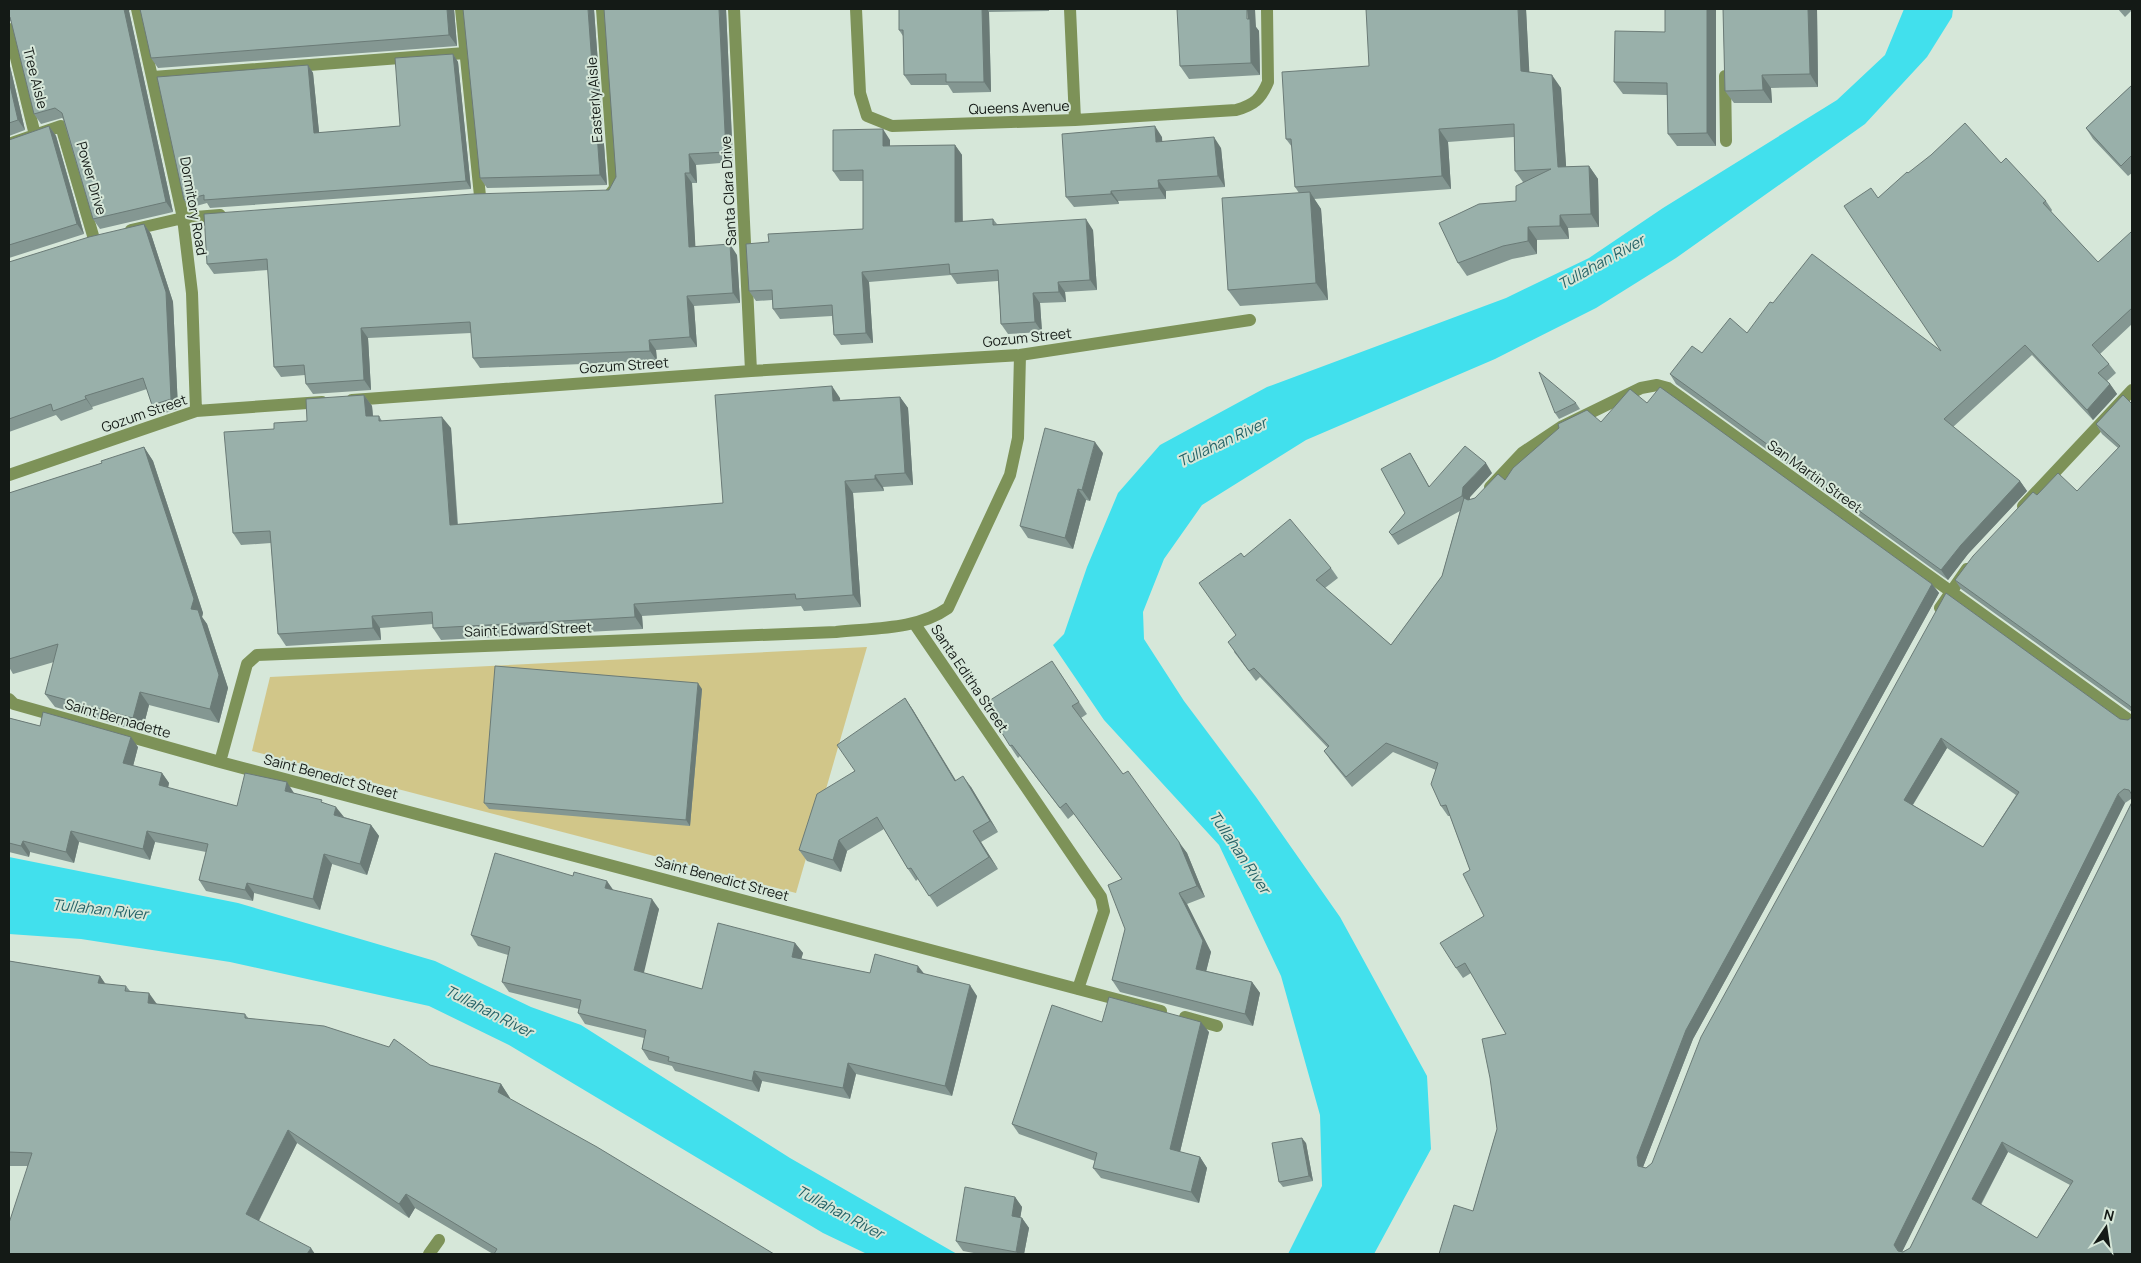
<svg xmlns="http://www.w3.org/2000/svg" width="2141" height="1263" viewBox="0 0 2141 1263" font-family="Manrope,sans-serif">
<rect width="100%" height="100%" fill="#d6e7d9"/>
<!-- green -->
<path fill="#d1c689" d="M 867,647 L 796,893 L 252,751 L 270,677 Z"/>
<!-- water -->
<path fill="#41e0ed" d="M 1904,9 L 1953,9 L 1952,17 L 1927,57 L 1865,124 L 1676,258 L 1596,308 L 1495,359 L 1306,440 L 1202,505 L 1164,559 L 1143,612 L 1144,639 L 1184,701 L 1256,797 L 1340,917 L 1427,1076 L 1431,1149 L 1374,1254 L 1288,1254 L 1322,1186 L 1320,1115 L 1281,976 L 1219,845 L 1104,720 L 1053,645 L 1064,634 L 1087,567 L 1118,493 L 1160,445 L 1267,387 L 1506,298 L 1589,258 L 1663,208 L 1837,100 L 1885,55 Z
M 9,857 L 238,903 L 435,961 L 531,1007 L 581,1025 L 790,1158 L 957,1254 L 867,1254 L 823,1233 L 509,1045 L 429,1006 L 230,962 L 81,939 L 9,934 Z"/>
<g fill="none" stroke-linecap="round" stroke-linejoin="round">
<!-- minor -->
<path stroke="#7d9258" stroke-width="12" d="M 137,9 L 183,218 L 192,293 L 196,411
M 461,9 L 480,196
M 602,9 L 615,188 L 611,193
M 734,9 L 751,371
M 856,9 L 860,93 L 867,116 L 892,126 L 1075,120 L 1236,110 C 1254,105 1261,99 1268,82 L 1267,9
M 1070,9 L 1075,120
M 9,29 L 35,135
M 1725,76 L 1726,141
M 153,77 L 465,53
M 9,144 L 61,126 L 94,239
M 131,230 L 183,218 L 220,215
M 352,400 L 751,371 L 1020,355 L 1250,320
M 9,475 L 196,411 L 322,402
M 1490,487 L 1522,453 L 1561,427 L 1641,388 L 1657,385 L 1668,388 L 2132,722
M 2023,506 L 2132,390
M 1940,608 L 1967,569
M 914,623 L 1101,897 L 1104,911 L 1078,989
M 9,699 L 14,704 L 220,762 L 1161,1011
M 220,762 L 247,664 L 257,655 L 836,632 C 873,628 917,630 948,608 L 1010,475 L 1018,438 L 1020,355
M 1185,1017 L 1217,1026
M 429,1254 L 439,1240"/>
</g>
<!-- wall -->
<path fill="#849792" fill-rule="evenodd" d="M 9,9 L 129,11 L 173,212 L 100,229 L 93,219 L 63,119 L 62,118 L 41,124 L 34,114 L 11,21 L 9,21 Z
M 454,9 L 457,46 L 158,68 L 151,58 Z
M 726,9 L 733,162 L 696,165 L 697,183 L 692,183 L 695,246 L 737,255 L 740,303 L 694,306 L 697,347 L 656,350 L 657,361 L 480,368 L 473,358 L 471,333 L 368,338 L 371,390 L 313,394 L 306,384 L 305,375 L 281,377 L 274,367 L 268,270 L 214,274 L 207,264 L 609,190 L 616,177 Z
M 899,9 L 1049,9 L 1049,11 L 989,12 L 991,92 L 953,93 L 948,85 L 911,85 L 904,75 L 903,36 L 899,30 Z
M 1526,9 L 1529,72 L 1561,88 L 1566,167 L 1589,166 L 1598,179 L 1599,227 L 1568,228 L 1569,239 L 1537,240 L 1537,254 L 1512,259 L 1467,276 L 1458,263 L 1516,201 L 1523,182 L 1515,171 L 1514,137 L 1448,142 L 1451,189 L 1314,199 L 1321,209 L 1328,300 L 1240,306 L 1228,290 L 1299,193 L 1295,187 L 1292,147 L 1286,139 L 1369,66 Z
M 1716,9 L 1716,146 L 1677,146 L 1668,134 L 1667,95 L 1623,94 L 1614,82 L 1665,32 Z
M 1723,9 L 1817,9 L 1818,87 L 1771,88 L 1772,103 L 1734,103 L 1725,91 Z
M 2118,9 L 2132,9 L 2132,10 L 2125,17 Z
M 594,10 L 607,185 L 487,188 L 480,178 Z
M 1256,27 L 1259,31 L 1260,75 L 1189,79 L 1180,66 Z
M 453,54 L 458,62 L 471,189 L 210,208 L 207,203 L 189,208 L 184,200 L 308,65 L 313,73 L 319,133 L 400,126 Z
M 9,62 L 25,130 L 9,136 Z
M 2132,85 L 2132,173 L 2128,176 L 2093,139 L 2086,128 Z
M 49,126 L 56,136 L 84,234 L 9,258 L 9,140 Z
M 1162,137 L 1162,142 L 1221,148 L 1225,187 L 1166,191 L 1166,199 L 1118,201 L 1119,204 L 1074,207 L 1066,197 Z
M 890,140 L 890,146 L 955,145 L 962,155 L 962,222 L 993,219 L 997,224 L 1093,230 L 1097,290 L 1065,292 L 1066,302 L 1040,303 L 1042,332 L 1008,334 L 1001,324 L 998,281 L 957,284 L 951,275 L 869,282 L 873,343 L 841,345 L 834,335 L 832,316 L 780,319 L 773,309 L 772,300 L 756,301 L 749,291 L 769,242 L 863,229 L 863,181 L 840,181 L 833,171 Z
M 2001,163 L 2046,201 L 2052,210 L 2051,212 L 2098,262 L 2132,234 L 2132,324 L 2100,354 L 2109,364 L 2116,373 L 2107,381 L 2110,384 L 2117,394 L 2093,420 L 2032,355 L 1953,427 L 2020,481 L 2027,491 L 1968,554 L 1948,580 L 1676,384 L 1670,374 L 1702,353 L 1747,333 L 1773,303 L 1941,351 L 1878,198 L 1908,173 Z
M 144,224 L 151,234 L 173,302 L 178,409 L 159,415 L 152,405 L 147,389 L 92,407 L 93,409 L 61,421 L 56,415 L 9,432 L 9,262 Z
M 364,395 L 372,406 L 373,416 L 379,416 L 382,421 L 451,428 L 458,524 L 723,503 L 840,398 L 840,400 L 900,397 L 908,408 L 913,485 L 883,487 L 884,491 L 853,493 L 861,607 L 804,611 L 801,606 L 642,616 L 643,629 L 441,640 L 433,628 L 433,624 L 380,628 L 381,640 L 286,646 L 278,634 L 271,543 L 241,545 L 233,533 L 274,429 L 307,421 Z
M 1576,403 L 1580,409 L 1559,419 L 1555,413 Z
M 1647,403 L 1932,584 L 1939,593 L 1693,1039 L 1643,1167 L 1646,1168 L 1652,1163 L 1946,593 L 2120,719 L 2128,720 L 2132,717 L 2132,715 L 2132,799 L 2131,799 L 2125,803 L 1902,1252 L 1910,1248 L 2132,802 L 2132,1254 L 1439,1254 L 1473,1211 L 1497,1129 L 1506,1034 L 1471,973 L 1463,978 L 1456,968 L 1484,916 L 1470,870 L 1450,816 L 1448,816 L 1441,806 L 1436,770 L 1393,752 L 1352,787 L 1331,761 L 1324,751 L 1328,748 L 1260,677 L 1256,681 L 1234,652 L 1244,557 L 1331,568 L 1338,578 L 1325,588 L 1391,645 L 1442,576 L 1460,511 L 1398,545 L 1389,532 L 1405,513 L 1410,453 L 1416,463 L 1429,486 L 1492,473 L 1470,497 L 1470,500 L 1475,498 L 1601,422 ZM 1947,748 L 2016,795 L 1983,847 L 1913,805 ZM 2008,1152 L 2070,1185 L 2037,1238 L 1981,1205 Z
M 2132,404 L 2132,712 L 1961,589 L 1955,580 L 2037,495 L 2077,491 L 2118,448 L 2102,434 L 2096,424 Z
M 144,447 L 153,461 L 203,613 L 202,617 L 207,624 L 228,688 L 219,723 L 149,705 L 142,732 L 55,707 L 45,694 L 54,662 L 13,674 L 9,667 L 9,493 L 102,463 Z
M 1103,453 L 1090,501 L 1086,500 L 1073,549 L 1028,538 L 1020,526 Z
M 1060,673 L 1087,714 L 1081,718 L 1123,774 L 1187,853 L 1205,897 L 1187,904 L 1211,952 L 1206,971 L 1252,982 L 1260,993 L 1253,1026 L 1120,992 L 1112,980 L 1125,929 L 1122,879 L 1074,814 L 1068,819 L 1020,756 L 1018,758 L 1010,746 Z
M 702,689 L 690,826 L 489,809 L 484,803 Z
M 905,698 L 913,710 L 955,780 L 971,787 L 998,832 L 981,842 L 998,869 L 937,907 L 918,879 L 916,881 L 908,869 L 884,829 L 847,851 L 841,872 L 807,861 L 799,850 Z
M 9,718 L 40,726 L 138,747 L 133,766 L 162,773 L 169,783 L 168,788 L 237,806 L 294,793 L 324,803 L 344,817 L 371,825 L 379,836 L 367,875 L 332,864 L 320,910 L 254,893 L 253,901 L 206,891 L 199,880 L 206,852 L 155,842 L 150,860 L 79,842 L 74,863 L 30,852 L 29,857 L 9,852 Z
M 613,890 L 659,909 L 643,973 L 702,989 L 795,943 L 803,953 L 801,959 L 870,973 L 924,974 L 977,996 L 952,1096 L 856,1074 L 850,1099 L 762,1081 L 759,1092 L 675,1071 L 672,1066 L 649,1060 L 642,1049 L 644,1038 L 585,1024 L 578,1013 L 579,1009 L 509,992 L 502,982 L 508,955 L 478,946 L 471,935 Z
M 9,961 L 100,976 L 105,984 L 126,986 L 130,991 L 157,1004 L 245,1014 L 249,1019 L 430,1065 L 501,1084 L 510,1098 L 510,1099 L 774,1254 L 493,1254 L 415,1208 L 409,1218 L 297,1143 L 259,1221 L 28,1166 L 9,1166 Z
M 1102,1022 L 1209,1032 L 1180,1152 L 1200,1157 L 1207,1168 L 1199,1203 L 1101,1178 L 1093,1168 L 1095,1161 L 1019,1134 L 1012,1124 Z
M 1306,1143 L 1313,1181 L 1283,1187 L 1279,1182 Z
M 1015,1197 L 1022,1207 L 1020,1218 L 1022,1218 L 1029,1228 L 1024,1254 L 979,1254 L 963,1251 L 956,1241 Z"/>
<!-- shaded-wall -->
<path fill="#6b7b77" d="M 124,9 L 130,9 L 129,11 L 173,212 L 166,202 Z
M 447,9 L 454,9 L 457,46 L 449,35 Z
M 588,9 L 594,9 L 607,185 L 600,175 Z
M 719,9 L 726,9 L 733,162 L 726,152 Z
M 982,9 L 987,9 L 989,12 L 991,92 L 984,82 Z
M 1247,9 L 1255,9 L 1256,27 L 1259,31 L 1260,75 L 1251,63 Z
M 1518,9 L 1526,9 L 1530,84 L 1521,71 Z
M 1707,9 L 1716,9 L 1716,146 L 1707,133 Z
M 1808,9 L 1817,9 L 1818,87 L 1810,74 Z
M 453,54 L 458,62 L 471,189 L 466,181 Z
M 9,62 L 25,130 L 18,120 L 9,81 Z
M 308,65 L 313,73 L 320,141 L 314,133 Z
M 1552,75 L 1561,88 L 1567,180 L 1558,167 Z
M 1762,75 L 1771,88 L 1772,103 L 1763,90 Z
M 49,126 L 56,136 L 84,234 L 77,224 Z
M 1155,126 L 1162,137 L 1163,153 L 1156,142 Z
M 883,129 L 890,140 L 890,156 L 883,146 Z
M 1439,129 L 1448,142 L 1451,189 L 1442,176 Z
M 1214,137 L 1221,148 L 1225,187 L 1218,176 Z
M 955,145 L 962,155 L 963,232 L 955,222 Z
M 689,154 L 696,165 L 697,183 L 690,173 Z
M 1589,166 L 1598,179 L 1599,227 L 1591,214 Z
M 685,173 L 692,183 L 696,257 L 689,247 Z
M 1158,180 L 1166,191 L 1166,199 L 1159,188 Z
M 1111,191 L 1118,201 L 1119,204 L 1111,194 Z
M 1310,192 L 1321,209 L 1328,300 L 1316,283 Z
M 1560,215 L 1568,228 L 1569,239 L 1560,226 Z
M 1086,219 L 1093,230 L 1097,290 L 1090,280 Z
M 144,224 L 151,234 L 173,302 L 178,409 L 171,399 Z
M 1528,227 L 1537,240 L 1537,254 L 1528,241 Z
M 730,244 L 737,255 L 740,303 L 733,293 Z
M 862,272 L 869,282 L 873,343 L 866,333 Z
M 1058,282 L 1065,292 L 1066,302 L 1059,292 Z
M 1033,293 L 1040,303 L 1042,332 L 1035,322 Z
M 687,296 L 694,306 L 697,347 L 690,337 Z
M 361,328 L 368,338 L 371,390 L 364,380 Z
M 649,340 L 656,350 L 657,361 L 650,351 Z
M 2110,384 L 2117,394 L 2093,420 L 2087,410 Z
M 832,386 L 840,398 L 841,412 L 833,401 Z
M 364,395 L 372,406 L 374,428 L 366,416 Z
M 85,396 L 92,407 L 93,409 L 86,399 Z
M 900,397 L 908,408 L 913,485 L 905,473 Z
M 442,417 L 451,428 L 458,536 L 450,525 Z
M 1095,442 L 1103,453 L 1090,501 L 1082,490 Z
M 144,447 L 153,461 L 203,613 L 202,617 L 207,624 L 228,688 L 219,723 L 210,709 L 191,609 Z
M 1486,463 L 1492,473 L 1470,497 L 1469,506 L 1462,496 L 1463,487 Z
M 875,475 L 883,487 L 884,491 L 875,479 Z
M 845,481 L 853,493 L 861,607 L 853,595 Z
M 2020,481 L 2027,491 L 1968,554 L 1948,580 L 1941,570 L 1961,545 Z
M 1078,489 L 1086,500 L 1073,549 L 1065,538 Z
M 1932,584 L 1939,593 L 1693,1039 L 1643,1167 L 1638,1166 L 1637,1157 L 1686,1030 Z
M 634,604 L 642,616 L 643,629 L 635,617 Z
M 372,616 L 380,628 L 381,640 L 373,628 Z
M 698,683 L 702,689 L 690,826 L 686,820 Z
M 140,692 L 149,705 L 142,732 L 133,718 Z
M 905,698 L 913,710 L 963,792 L 955,781 Z
M 131,737 L 138,747 L 131,774 L 123,763 Z
M 1941,738 L 1947,748 L 1910,809 L 1904,800 Z
M 162,773 L 169,783 L 166,796 L 159,785 Z
M 963,776 L 971,787 L 998,832 L 990,821 Z
M 287,782 L 294,793 L 292,802 L 285,791 Z
M 2118,794 L 2125,803 L 1901,1254 L 1900,1254 L 1894,1245 Z
M 336,807 L 344,817 L 334,815 Z
M 371,825 L 379,836 L 367,875 L 360,864 Z
M 71,831 L 79,842 L 74,863 L 66,852 Z
M 147,831 L 155,842 L 150,860 L 143,849 Z
M 973,831 L 981,842 L 998,869 L 989,857 Z
M 839,840 L 847,851 L 841,872 L 833,860 Z
M 23,841 L 30,852 L 29,857 L 21,846 Z
M 1179,842 L 1187,853 L 1205,897 L 1197,886 Z
M 324,854 L 332,864 L 320,910 L 313,899 Z
M 607,881 L 614,891 L 605,888 Z
M 247,883 L 254,893 L 253,901 L 245,890 Z
M 1179,893 L 1187,904 L 1211,952 L 1204,980 L 1196,969 Z
M 652,899 L 659,909 L 642,981 L 634,970 Z
M 795,943 L 803,953 L 799,967 L 792,957 Z
M 918,966 L 926,976 L 917,972 Z
M 100,976 L 109,989 L 98,983 Z
M 1252,982 L 1260,993 L 1253,1026 L 1245,1014 Z
M 970,985 L 977,996 L 952,1096 L 945,1086 Z
M 149,993 L 159,1007 L 148,1003 Z
M 1201,1022 L 1209,1032 L 1178,1160 L 1170,1149 Z
M 848,1063 L 856,1074 L 850,1099 L 843,1088 Z
M 754,1071 L 762,1081 L 759,1092 L 752,1081 Z
M 501,1084 L 510,1098 L 508,1106 L 498,1092 Z
M 288,1130 L 297,1143 L 255,1228 L 246,1214 Z
M 1302,1138 L 1306,1143 L 1313,1181 L 1309,1176 Z
M 2002,1142 L 2008,1152 L 1978,1209 L 1972,1199 Z
M 1200,1157 L 1207,1168 L 1199,1203 L 1191,1192 Z
M 406,1194 L 415,1208 L 409,1218 L 399,1204 Z
M 1015,1197 L 1022,1207 L 1019,1226 L 1012,1216 Z
M 1022,1218 L 1029,1228 L 1024,1254 L 1018,1254 L 1016,1252 Z
M 311,1248 L 315,1254 L 307,1254 Z"/>
<!-- building -->
<path fill="#99b0aa" stroke="#6b7b77" fill-rule="evenodd" d="M 9,9 L 124,9 L 166,202 L 93,219 L 62,113 L 55,108 L 34,114 L 10,17 L 9,16 Z
M 140,9 L 447,9 L 449,35 L 151,58 Z
M 463,9 L 588,9 L 600,175 L 480,178 Z
M 604,9 L 719,9 L 726,152 L 689,154 L 690,173 L 685,173 L 689,247 L 730,244 L 733,293 L 687,296 L 690,337 L 649,340 L 650,351 L 473,358 L 470,322 L 361,328 L 364,380 L 306,384 L 304,365 L 274,367 L 267,259 L 207,264 L 204,214 L 473,194 L 609,190 L 616,177 Z
M 899,9 L 982,9 L 984,82 L 946,82 L 946,74 L 904,75 L 903,30 L 899,30 Z
M 1177,9 L 1247,9 L 1247,19 L 1250,19 L 1251,63 L 1180,66 Z
M 1366,9 L 1518,9 L 1521,71 L 1552,75 L 1558,167 L 1589,166 L 1591,214 L 1560,215 L 1560,226 L 1528,227 L 1528,241 L 1503,246 L 1458,263 L 1439,223 L 1479,204 L 1516,201 L 1516,186 L 1551,169 L 1515,171 L 1514,124 L 1439,129 L 1442,176 L 1295,187 L 1291,139 L 1286,139 L 1282,72 L 1369,66 Z
M 1665,9 L 1707,9 L 1707,133 L 1668,134 L 1667,83 L 1614,82 L 1615,31 L 1665,32 Z
M 1723,9 L 1808,9 L 1810,74 L 1762,75 L 1763,90 L 1725,91 Z
M 453,54 L 466,181 L 204,200 L 204,195 L 184,200 L 157,77 L 308,65 L 314,133 L 400,126 L 395,58 Z
M 9,81 L 18,120 L 9,123 Z
M 2132,85 L 2132,155 L 2121,166 L 2086,128 Z
M 1965,123 L 2001,163 L 2006,158 L 2046,201 L 2043,203 L 2098,262 L 2131,232 L 2132,234 L 2132,308 L 2092,345 L 2109,364 L 2098,373 L 2110,384 L 2087,410 L 2025,345 L 1944,419 L 2020,481 L 1961,545 L 1941,570 L 1670,374 L 1692,346 L 1702,353 L 1730,318 L 1747,333 L 1770,302 L 1773,303 L 1812,254 L 1941,351 L 1844,206 L 1871,188 L 1878,198 L 1907,172 L 1908,173 L 1931,155 Z
M 49,126 L 77,224 L 9,245 L 9,140 Z
M 1155,126 L 1156,142 L 1214,137 L 1218,176 L 1158,180 L 1159,188 L 1111,191 L 1111,194 L 1066,197 L 1062,134 Z
M 883,129 L 883,146 L 955,145 L 955,222 L 993,219 L 993,225 L 1086,219 L 1090,280 L 1058,282 L 1059,292 L 1033,293 L 1035,322 L 1001,324 L 998,270 L 950,274 L 949,264 L 862,272 L 866,333 L 834,335 L 832,305 L 773,309 L 772,290 L 749,291 L 746,244 L 769,242 L 768,234 L 863,229 L 863,170 L 833,171 L 833,130 Z
M 1310,192 L 1316,283 L 1228,290 L 1222,198 Z
M 144,224 L 166,292 L 171,399 L 152,405 L 143,378 L 85,396 L 86,399 L 53,411 L 51,404 L 9,419 L 9,262 L 89,237 Z
M 1539,372 L 1576,403 L 1555,413 Z
M 832,386 L 833,401 L 900,397 L 905,473 L 875,475 L 875,479 L 845,481 L 853,595 L 796,599 L 795,594 L 634,604 L 635,617 L 433,628 L 432,612 L 372,616 L 373,628 L 278,634 L 270,531 L 233,533 L 224,432 L 274,429 L 274,423 L 307,421 L 306,399 L 364,395 L 366,416 L 379,416 L 379,421 L 442,417 L 450,525 L 723,503 L 715,395 Z
M 1660,387 L 1932,584 L 1686,1030 L 1637,1157 L 1638,1166 L 1646,1168 L 1652,1163 L 1701,1037 L 1946,593 L 2120,719 L 2128,720 L 2132,717 L 2132,715 L 2132,795 L 2129,790 L 2124,789 L 2118,794 L 1894,1245 L 1898,1251 L 1903,1252 L 1910,1248 L 2132,802 L 2132,1254 L 1439,1254 L 1454,1205 L 1473,1211 L 1497,1129 L 1490,1078 L 1482,1039 L 1506,1034 L 1465,963 L 1456,968 L 1440,943 L 1484,916 L 1463,874 L 1470,870 L 1446,805 L 1441,806 L 1431,784 L 1438,763 L 1386,743 L 1346,777 L 1324,751 L 1329,746 L 1254,668 L 1249,671 L 1228,642 L 1236,635 L 1199,583 L 1241,553 L 1244,557 L 1290,519 L 1331,568 L 1316,580 L 1391,645 L 1442,576 L 1464,498 L 1468,500 L 1475,498 L 1498,474 L 1505,480 L 1513,468 L 1559,428 L 1558,424 L 1587,410 L 1601,422 L 1630,389 L 1647,403 ZM 1941,738 L 2019,792 L 1983,847 L 1904,800 ZM 2002,1142 L 2073,1181 L 2037,1238 L 1972,1199 Z
M 2123,395 L 2132,404 L 2132,709 L 2130,706 L 1955,580 L 1973,556 L 2033,492 L 2037,495 L 2058,473 L 2077,491 L 2120,446 L 2096,424 Z
M 1045,428 L 1095,442 L 1082,490 L 1078,489 L 1065,538 L 1020,526 Z
M 1465,446 L 1486,463 L 1463,487 L 1462,496 L 1392,535 L 1389,532 L 1405,513 L 1381,469 L 1410,453 L 1429,487 Z
M 144,447 L 194,599 L 191,609 L 198,610 L 219,675 L 210,709 L 140,692 L 133,718 L 45,694 L 58,644 L 9,659 L 9,493 L 102,463 L 101,461 Z
M 1052,661 L 1079,702 L 1072,706 L 1123,774 L 1128,771 L 1179,842 L 1197,886 L 1179,893 L 1203,941 L 1196,969 L 1252,982 L 1245,1014 L 1112,980 L 1125,929 L 1108,885 L 1122,879 L 1066,803 L 1060,808 L 1012,745 L 1010,746 L 984,704 Z
M 495,666 L 698,683 L 686,820 L 484,803 Z
M 905,698 L 955,781 L 963,776 L 990,821 L 973,831 L 989,857 L 929,896 L 911,868 L 908,869 L 877,817 L 839,840 L 833,860 L 799,850 L 817,794 L 855,771 L 837,745 Z
M 43,712 L 131,737 L 123,763 L 162,773 L 159,785 L 237,806 L 245,773 L 287,782 L 285,791 L 322,800 L 321,802 L 336,807 L 334,815 L 371,825 L 360,864 L 324,854 L 313,899 L 247,883 L 245,890 L 199,880 L 208,844 L 147,831 L 143,849 L 71,831 L 66,852 L 23,841 L 21,846 L 9,843 L 9,718 L 40,726 Z
M 495,853 L 573,876 L 574,872 L 607,881 L 605,888 L 652,899 L 634,970 L 702,989 L 718,923 L 795,943 L 792,957 L 870,973 L 875,954 L 918,966 L 917,972 L 970,985 L 945,1086 L 848,1063 L 843,1088 L 754,1071 L 752,1081 L 668,1061 L 669,1057 L 642,1049 L 646,1030 L 578,1013 L 581,1000 L 502,982 L 510,947 L 471,935 Z
M 9,961 L 100,976 L 98,983 L 126,986 L 125,991 L 149,993 L 148,1003 L 245,1014 L 245,1018 L 324,1026 L 389,1047 L 394,1039 L 430,1065 L 501,1084 L 498,1092 L 597,1147 L 774,1254 L 494,1254 L 497,1249 L 406,1194 L 399,1204 L 288,1130 L 246,1214 L 311,1248 L 307,1254 L 9,1254 L 9,1223 L 32,1153 L 9,1152 Z
M 1109,997 L 1201,1022 L 1170,1149 L 1200,1157 L 1191,1192 L 1093,1168 L 1097,1153 L 1012,1124 L 1052,1005 L 1102,1022 Z
M 1302,1138 L 1309,1176 L 1279,1182 L 1272,1143 Z
M 965,1187 L 1015,1197 L 1012,1216 L 1022,1218 L 1016,1252 L 956,1241 Z"/>
<g text-anchor="middle" dominant-baseline="central" stroke-width="4" stroke-linejoin="round" paint-order="stroke">
<!-- street labels -->
<g font-size="14" fill="#141a16" stroke="#d6e7d9">
<text transform="translate(36 78) rotate(76)">Tree Aisle</text>
<text transform="translate(594 100) rotate(-94)">Easterly Aisle</text>
<text transform="translate(1019 107) rotate(-2)">Queens Avenue</text>
<text transform="translate(92 178) rotate(74)">Power Drive</text>
<text transform="translate(728 191) rotate(-93)">Santa Clara Drive</text>
<text transform="translate(194 206) rotate(80)">Dormitory Road</text>
<text transform="translate(1027 337) rotate(-6)">Gozum Street</text>
<text transform="translate(624 365) rotate(-4)">Gozum Street</text>
<text transform="translate(144 413) rotate(-19)">Gozum Street</text>
<text transform="translate(1815 476) rotate(36)">San Martin Street</text>
<text transform="translate(528 629) rotate(-2)">Saint Edward Street</text>
<text transform="translate(970 678) rotate(56)">Santa Editha Street</text>
<text transform="translate(118 718) rotate(16)">Saint Bernadette</text>
<text transform="translate(331 776) rotate(15)">Saint Benedict Street</text>
<text transform="translate(722 878) rotate(15)">Saint Benedict Street</text>
</g>
<!-- water labels -->
<g font-size="15" font-style="italic" fill="#246267" stroke="#d6e7d9">
<text transform="translate(1601 262) rotate(-29)">Tullahan River</text>
<text transform="translate(1222 442) rotate(-25)">Tullahan River</text>
<text transform="translate(1240 852) rotate(56)">Tullahan River</text>
<text transform="translate(100 909) rotate(6)">Tullahan River</text>
<text transform="translate(489 1011) rotate(27)">Tullahan River</text>
<text transform="translate(840 1212) rotate(28)">Tullahan River</text>
</g>
</g>
<!-- border -->
<rect width="2141" height="1263" fill="none" stroke="#141a16" stroke-width="20"/>
<!-- north arrow -->
<g transform="translate(2106 1228) rotate(13)" stroke="#d6e7d9" stroke-width="4" paint-order="stroke">
<path d="M0-4L9 19L0 12L-9 19Z" fill="#141a16"/>
<text y="-8" font-size="14" font-weight="bold" text-anchor="middle" fill="#141a16">N</text>
</g>
</svg>
